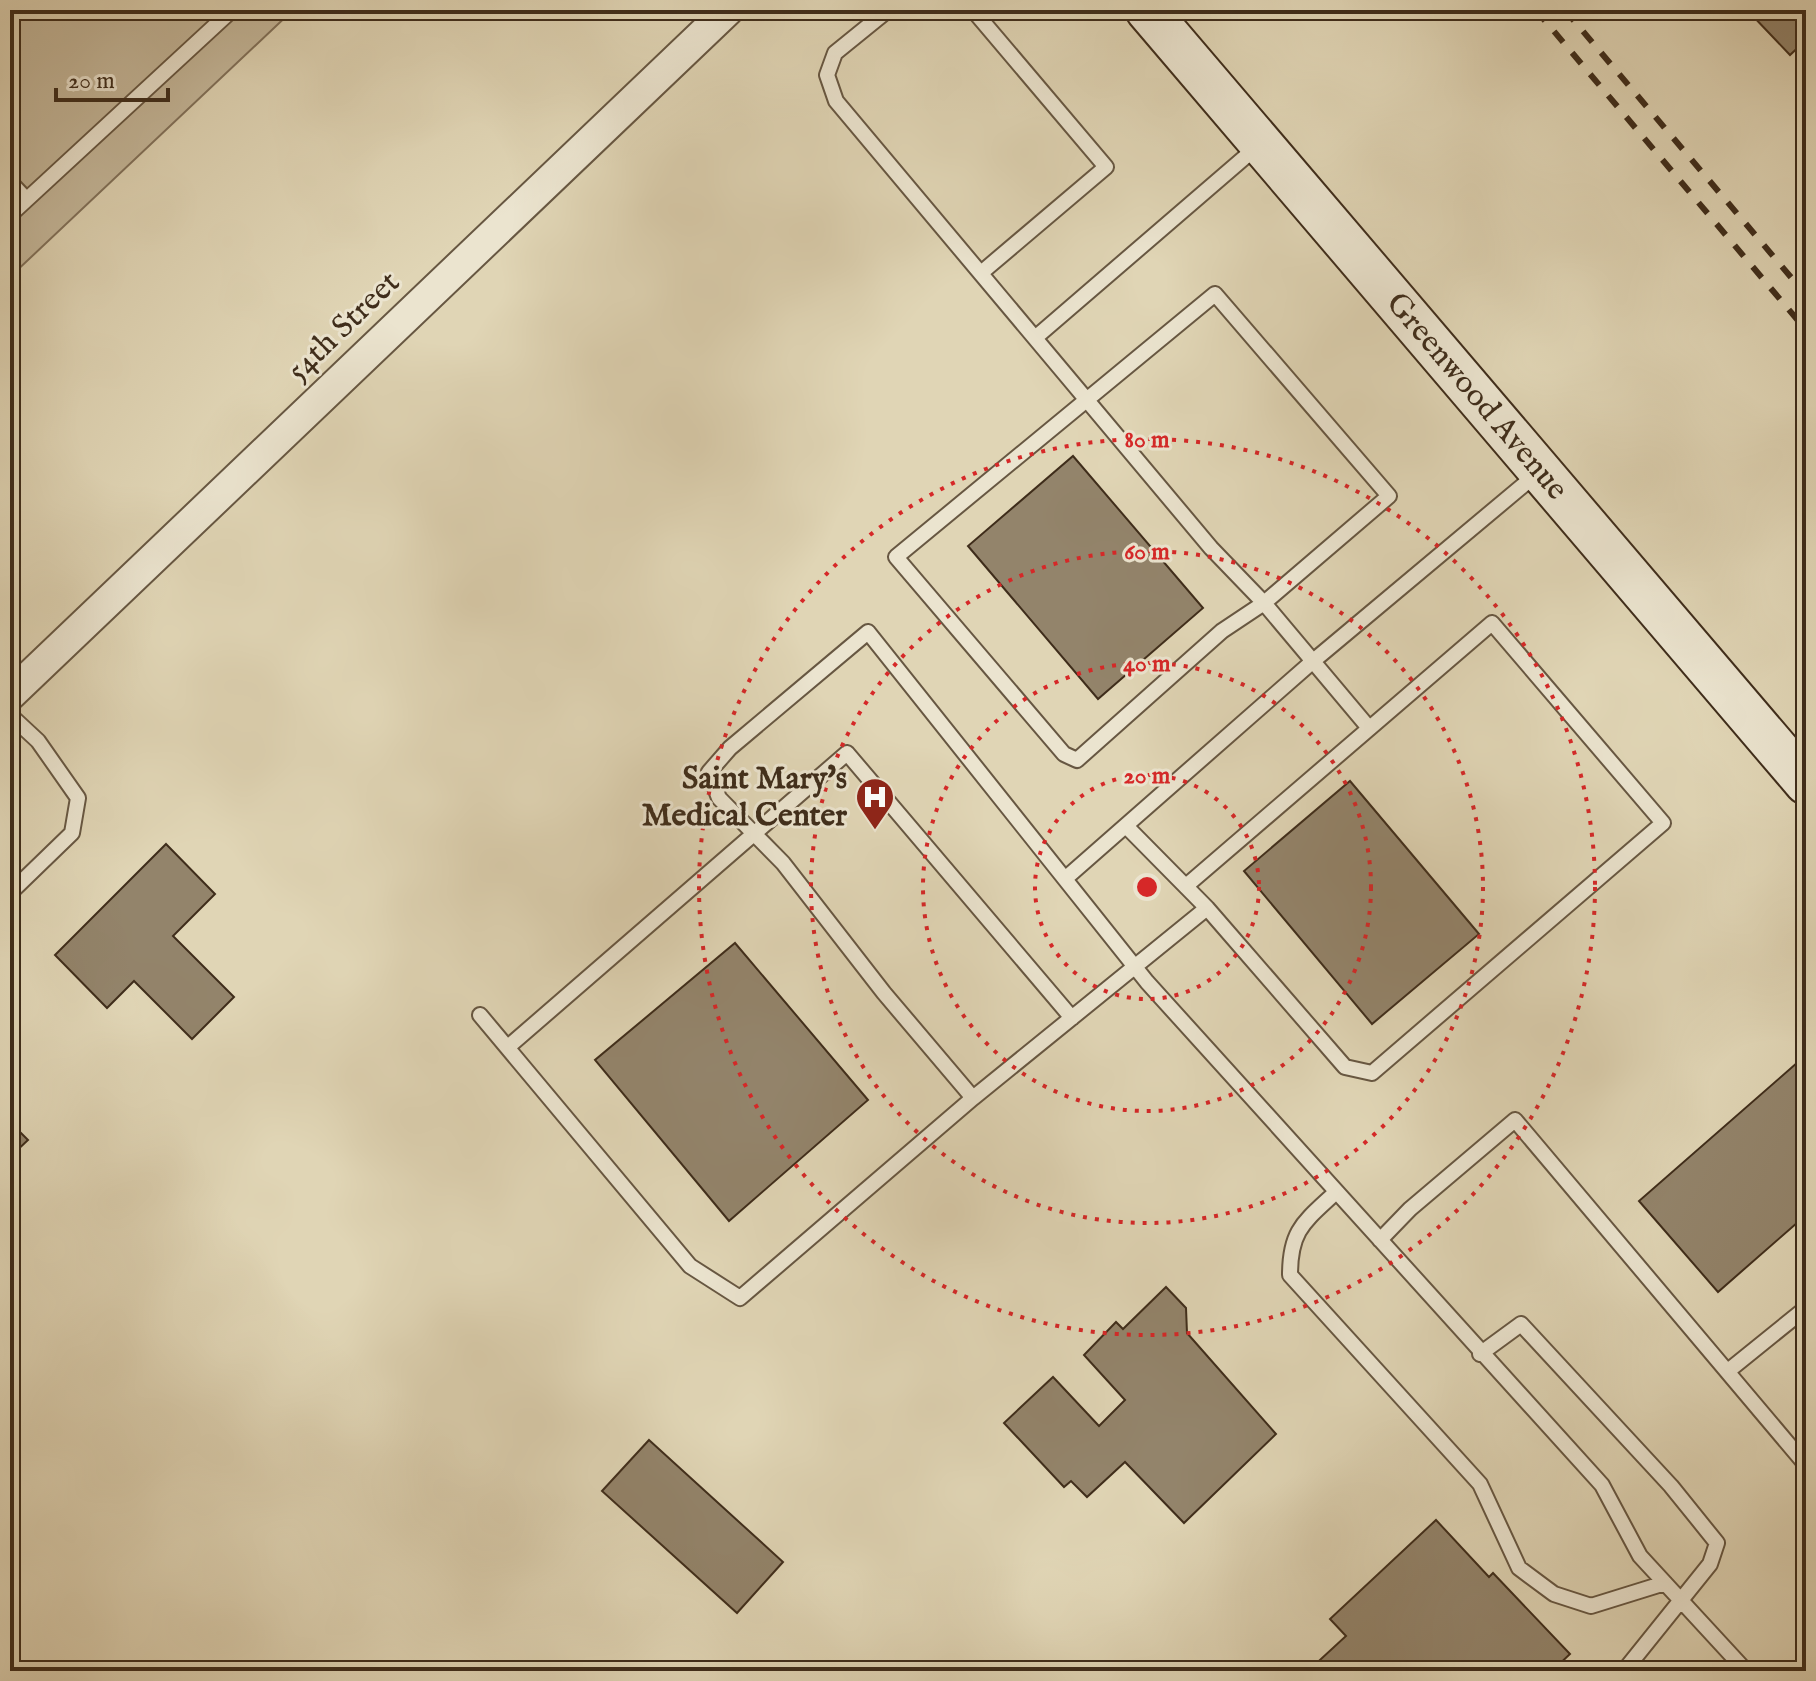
<svg xmlns="http://www.w3.org/2000/svg" width="1816" height="1681" viewBox="0 0 1816 1681" font-family="'IM FELL English',serif">
<rect width="100%" height="100%" fill="#e0d5b5"/>
<filter id="stains"><feTurbulence type="fractalNoise" baseFrequency=".0025" numOctaves="4"/><feColorMatrix values="0 0 0 0 .2 0 0 0 0 .09 0 0 0 0 .02 0 0 0 .5 -.17"/></filter>
<radialGradient id="worn" r=".72"><stop offset=".6" stop-color="#630" stop-opacity="0"/><stop offset="1" stop-color="#630" stop-opacity=".3"/></radialGradient>
<!-- green -->
<path fill="#c5b89b" stroke="#82725b" stroke-width="2" d="M 10,10 L 293,10 L 10,277 Z"/>
<!-- building -->
<path fill="#93846b" stroke="#3f2d1b" stroke-width="2" d="M 1756,10 L 1806,10 L 1806,40 L 1790,55 L 1751,14 Z
M 1073,456 L 1203,608 L 1098,699 L 968,546 Z
M 1350,781 L 1479,934 L 1372,1024 L 1244,871 Z
M 166,844 L 215,894 L 173,936 L 234,997 L 192,1039 L 134,981 L 107,1008 L 55,955 Z
M 735,943 L 868,1100 L 729,1221 L 595,1060 Z
M 1806,1055 L 1806,1215 L 1718,1292 L 1639,1201 Z
M 10,1122 L 28,1140 L 10,1157 Z
M 1166,1287 L 1186,1308 L 1187,1333 L 1276,1434 L 1184,1523 L 1125,1462 L 1087,1497 L 1071,1481 L 1064,1487 L 1004,1423 L 1053,1377 L 1099,1426 L 1125,1400 L 1084,1355 L 1116,1322 L 1123,1329 Z
M 649,1440 L 783,1562 L 737,1613 L 602,1491 Z
M 1436,1520 L 1489,1577 L 1493,1573 L 1570,1654 L 1552,1671 L 1308,1671 L 1346,1636 L 1330,1619 Z"/>
<g fill="none" stroke-linecap="round" stroke-linejoin="round">
<!-- lane casing -->
<g stroke="#675742" stroke-width="18">
<path id="lane" d="M 888,10 L 835,53 L 827,75 L 836,101 L 1211,548 L 1264,603 L 1369,728
M 973,10 L 1106,167 L 981,273
M 10,182 L 26,199
M 10,215 L 232,10
M 1215,294 L 1389,496 L 1264,603 L 1222,631 L 1077,760 L 1064,754 L 896,557 Z
M 1035,338 L 1259,145
M 10,715 L 38,741 L 78,798 L 72,833 L 10,893
M 1127,827 L 1207,908 L 1345,1067 L 1372,1073 L 1663,823 L 1492,623 L 1186,886
M 1066,878 L 1312,662 L 1539,472
M 480,1015 L 690,1266 L 740,1298 L 973,1098 L 1207,908
M 508,1047 L 847,753 L 1072,1018
M 973,1098 L 884,993 L 783,863 L 719,798 L 709,772 L 730,748 L 868,632 L 1147,982 L 1602,1485 L 1640,1556 L 1746,1671
M 1335,1193 C 1304,1222 1290,1230 1290,1275 L 1480,1484 L 1519,1568 L 1554,1594 L 1591,1606 L 1665,1583
M 1380,1240 L 1410,1209 L 1515,1120 L 1806,1465
M 1480,1354 L 1521,1324 L 1671,1486 L 1717,1543 L 1710,1564 L 1624,1671
M 1728,1371 L 1806,1308"/>
</g>
<!-- street casing -->
<g stroke="#675742" stroke-width="34">
<path id="street" d="M 10,695 L 728,10"/>
</g>
<!-- secondary casing -->
<g stroke="#3f2d1b" stroke-width="46">
<g id="secondary">
<path id="s1" d="M 1147,10 L 1806,783"/>
</g>
</g>
<!-- lane -->
<use href="#lane" stroke="#ebe4cf" stroke-width="14"/>
<!-- street -->
<use href="#street" stroke="#ebe4cf" stroke-width="30"/>
<!-- secondary -->
<use href="#secondary" stroke="#ebe4cf" stroke-width="42"/>
<!-- rail -->
<path stroke="#3f2d1b" stroke-width="6" stroke-dasharray="14 14" stroke-linecap="butt" d="M 1536,10 L 1806,330
M 1565,10 L 1806,295"/>
</g>
<!-- distance rings -->
<g fill="none" stroke="#d62828" stroke-width="4" stroke-dasharray="4 8">
<circle cx="1147" cy="887" r="112"/>
<circle cx="1147" cy="887" r="224"/>
<circle cx="1147" cy="887" r="336"/>
<circle cx="1147" cy="887" r="448"/>
</g>
<!-- icons -->
<defs>
<g id="hospital-pin" transform="scale(2)"><path d="M0 17L-7.5 6A9.5 9.5 0 1 1 7.5 6Z" fill="#8f2418" stroke="#ebe4cf"/><path d="M-5-5h3v3.5h4V-5h3V5h-3V1.5h-4V5h-3Z" fill="#fff"/></g>
</defs>
<g fill-rule="evenodd">
<use href="#hospital-pin" x="875" y="797"/>
</g>
<g text-anchor="middle" dominant-baseline="central" stroke-width="6" stroke-linejoin="round" paint-order="stroke">
<!-- street labels -->
<g font-size="32" fill="#3f2d1b" stroke="#ebe4cf">
<text transform="translate(344 327) rotate(-44)">54th Street</text>
<text stroke="none"><textPath href="#s1" startOffset="508">Greenwood Avenue</textPath></text>
</g>
<!-- poi labels -->
<g font-size="32" font-weight="bold" fill="#3f2d1b" stroke="#ebe4cf" text-anchor="end">
<text x="847" y="779">Saint Mary's<tspan x="847" dy="37">Medical Center</tspan></text>
</g>
</g>
<circle cx="1147" cy="887" r="12" fill="#d62828" stroke="#ebe4cf" stroke-width="4"/>
<g font-size="24" text-anchor="middle" font-weight="bold" fill="#d62828" stroke="#ebe4cf" stroke-width="6" stroke-linejoin="round" paint-order="stroke">
<text x="1147" y="447">80 m</text>
<text x="1147" y="559">60 m</text>
<text x="1147" y="671">40 m</text>
<text x="1147" y="783">20 m</text>
</g>
<!-- margin -->
<rect width="1816" height="1681" fill="none" stroke="#e0d5b5" stroke-width="40"/>
<rect x="12" y="12" width="1792" height="1657" fill="none" stroke="#3f2d1b" stroke-width="4"/>
<rect x="20" y="20" width="1776" height="1641" fill="none" stroke="#3f2d1b" stroke-width="2"/>
<!-- scale -->
<path d="M56 88v12h112v-12" fill="none" stroke="#3f2d1b" stroke-width="4"/>
<text x="68" y="88" font-size="24" fill="#3f2d1b" stroke="#ebe4cf" stroke-width="6" paint-order="stroke">20 m</text>
<rect width="100%" height="100%" filter="url(#stains)"/>
<rect width="100%" height="100%" fill="url(#worn)"/>
</svg>
